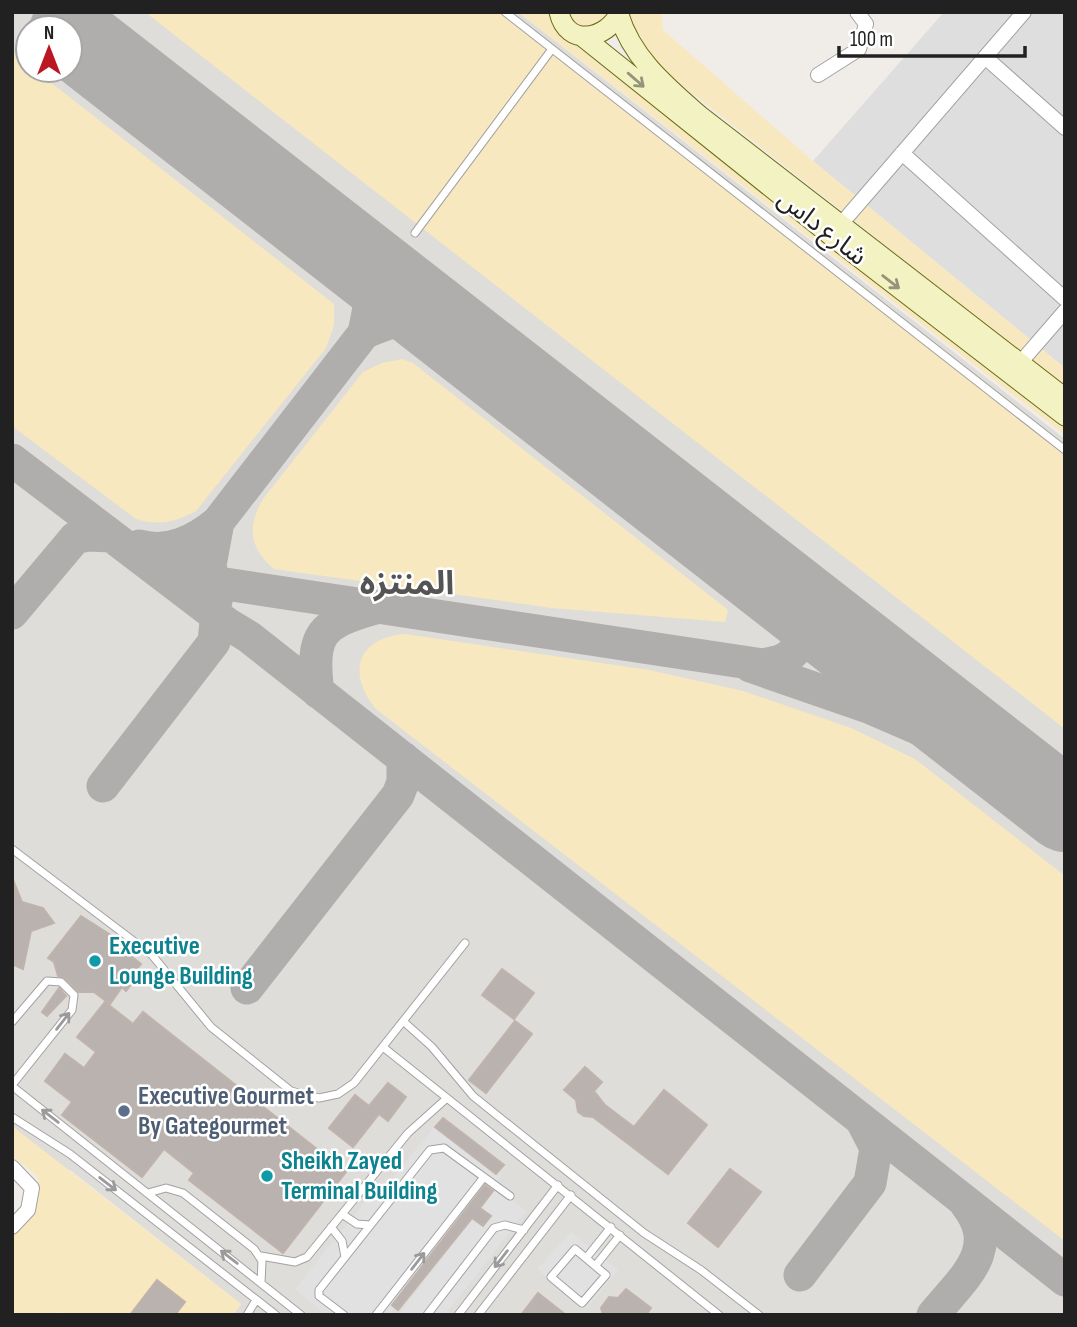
<svg xmlns="http://www.w3.org/2000/svg" width="1077" height="1327" viewBox="0 0 1077 1327" font-family="'Sofia Sans Condensed','Noto Sans Arabic',sans-serif">
<rect width="100%" height="100%" fill="#f0ede8"/>
<!-- residential -->
<path fill="#dfdede" d="M 944,12 L 1065,12 L 1065,368 L 813,161 Z"/>
<!-- airport -->
<path fill="#dfddd9" fill-rule="evenodd" d="M 12,12 L 518,12 L 1065,439 L 1065,1315 L 233,1315 L 241,1304 L 70,1170 L 47,1172 L 12,1145 ZM 28,28 L 70,28 L 70,70 L 28,70 Z"/>
<!-- sand -->
<path fill="#f7e8bf" d="M 145,12 L 504,12 L 1065,450 L 1065,729 Z
M 518,12 L 548,12 L 561,31 L 1065,411 L 1065,435 Z
M 569,12 L 610,12 L 598,25 L 581,27 L 571,20 Z
M 630,12 L 662,12 L 663,30 L 813,161 L 1065,368 L 1065,387 L 644,55 L 628,20 Z
M 12,52 L 28,65 L 28,70 L 35,70 L 334,304 L 334,325 L 326,348 L 196,511 C 176,522 159,526 136,519 L 12,426 Z
M 402,359 L 413,363 L 728,610 L 725,622 L 552,608 L 274,569 C 249,548 247,526 263,499 L 363,372 L 382,363 Z
M 405,634 L 649,670 L 743,691 L 851,728 L 915,759 L 1065,876 L 1065,1241 L 376,709 C 347,674 356,638 405,634 Z
M 12,1126 L 241,1304 L 233,1315 L 65,1315 L 60,1311 L 57,1315 L 12,1315 L 12,1236 L 30,1213 L 39,1181 L 36,1175 L 12,1156 Z"/>
<!-- parking -->
<path fill="#e1e1e1" d="M 437,1123 L 502,1175 L 389,1315 L 326,1315 L 295,1289 L 380,1183 L 386,1187 Z
M 497,1188 L 526,1211 L 445,1315 L 398,1315 Z
M 571,1232 L 618,1270 L 586,1309 L 537,1269 Z"/>
<g fill="none" stroke-linecap="round" stroke-linejoin="round">
<!-- taxiway -->
<path stroke="#b0aeac" stroke-width="33" d="M 364,333 C 404,315 416,316 455,335
M 12,460 L 226,623 L 249,637 L 1065,1280
M 218,522 L 364,333 C 372,294 377,280 347,250
M 139,546 C 169,554 195,541 218,522 L 210,565 L 216,601
M 167,562 L 212,582 L 762,665 C 780,662 789,660 799,645 L 797,618 L 775,584
M 12,613 L 75,538 L 88,535 L 112,536
M 750,666 L 871,708 L 959,746 L 1065,810
M 318,692 C 310,634 321,623 375,608
M 103,786 L 214,642 L 216,622 L 213,613
M 247,988 L 398,795 L 403,782 L 403,758
M 800,1275 L 870,1183 L 876,1148 L 862,1121
M 933,1315 C 962,1279 1002,1250 966,1204"/>
<!-- runway -->
<path stroke="#b0aeac" stroke-width="84" d="M 70,34 L 1065,810"/>
</g>
<!-- building -->
<path fill="#b9b2ae" stroke="#c0b3ac" stroke-width="2" d="M 12,877 L 22,902 L 43,908 L 54,923 L 31,931 L 23,969 L 12,964 Z
M 81,916 L 117,939 L 114,943 L 141,964 L 134,973 L 138,976 L 126,991 L 122,987 L 110,1004 L 94,992 L 79,992 L 65,978 L 58,976 L 54,962 L 48,958 Z
M 502,969 L 534,993 L 514,1019 L 482,995 Z
M 59,988 L 66,996 L 47,1016 L 42,1012 Z
M 105,1002 L 133,1024 L 143,1012 L 346,1172 L 283,1253 L 189,1180 L 194,1173 L 164,1149 L 142,1177 L 62,1115 L 72,1102 L 45,1081 L 65,1054 L 84,1068 L 96,1052 L 77,1037 Z
M 515,1021 L 532,1034 L 486,1093 L 469,1080 Z
M 585,1067 L 602,1082 L 594,1091 L 605,1105 L 634,1127 L 664,1090 L 707,1125 L 668,1174 L 593,1117 L 584,1116 L 578,1112 L 576,1100 L 564,1090 Z
M 388,1083 L 406,1097 L 388,1121 L 379,1114 L 353,1147 L 329,1128 L 355,1095 L 369,1106 Z
M 443,1118 L 504,1165 L 496,1174 L 435,1127 Z
M 730,1169 L 761,1192 L 718,1247 L 688,1223 Z
M 485,1185 L 493,1191 L 480,1208 L 491,1216 L 483,1226 L 472,1218 L 398,1310 L 392,1305 Z
M 157,1280 L 185,1302 L 175,1315 L 130,1315 Z
M 626,1289 L 651,1308 L 646,1315 L 603,1315 L 601,1308 L 609,1297 L 618,1298 Z
M 538,1293 L 566,1315 L 521,1315 Z"/>
<g fill="none" stroke-linecap="round" stroke-linejoin="round">
<!-- lane casing -->
<g stroke="#a2a2a2" stroke-width="9">
<path id="lane" d="M 505,12 L 1065,450
M 415,233 L 552,49
M 12,849 L 152,955 L 211,1027 L 291,1091 L 319,1098 L 338,1094 L 354,1083 L 465,943
M 403,1021 L 432,1047 L 473,1096 L 644,1233 L 701,1270 L 759,1315
M 12,1022 L 47,981 L 61,982 L 74,995 L 72,1010 L 12,1085
M 383,1047 L 719,1315
M 12,1086 L 301,1315
M 12,1117 L 70,1154 L 276,1315
M 148,1193 L 166,1188 L 183,1193 L 254,1249 L 262,1261 L 261,1283
M 342,1214 L 357,1224 L 370,1225
M 331,1227 L 342,1241 L 345,1257
M 575,1249 L 606,1275 L 582,1303 L 551,1277 Z
M 261,1256 L 295,1262 L 307,1257 L 408,1133 L 447,1098
M 587,1257 L 611,1227
M 596,1265 L 620,1235
M 247,1315 L 256,1300
M 344,1315 L 319,1296 L 319,1290 L 430,1150 L 444,1148 L 510,1196
M 376,1315 L 484,1177
M 427,1315 L 494,1228 L 505,1225 L 524,1230
M 458,1315 L 558,1185
M 478,1315 L 571,1195"/>
</g>
<!-- street casing -->
<g stroke="#a2a2a2" stroke-width="16">
<path id="street" d="M 985,57 L 1065,128
M 818,75 L 859,49 L 866,24 L 857,12
M 902,153 L 1065,299
M 841,224 L 1024,12
M 1020,363 L 1065,311
M 12,1167 L 32,1188 L 28,1210 L 12,1227"/>
</g>
<!-- secondary casing -->
<g stroke="#6a6d12" stroke-width="21">
<path id="secondary" d="M 559,12 C 567,48 607,40 620,12
M 619,15 C 632,58 666,86 699,115 L 1065,398
M 583,37 L 834,238 L 1065,416"/>
</g>
<!-- lane -->
<use href="#lane" stroke="#fff" stroke-width="7"/>
<!-- street -->
<use href="#street" stroke="#fff" stroke-width="14"/>
<!-- secondary -->
<use href="#secondary" stroke="#f3f2c3" stroke-width="19"/>
</g>
<!-- one-way arrows -->
<defs><path id="oneway-shaft" d="M-6 0H5M1.5-3L5.5 0L1.5 3" fill="none" stroke-width="1.6" stroke-linecap="round" stroke-linejoin="round" transform="scale(1.75)"/></defs>
<g stroke="#94947a">
<use href="#oneway-shaft" transform="translate(636 80) rotate(41)"/>
<use href="#oneway-shaft" transform="translate(891 282) rotate(38)"/>
</g>
<g stroke="#9b9b9b">
<use href="#oneway-shaft" transform="translate(63 1021) rotate(-52)"/>
<use href="#oneway-shaft" transform="translate(50 1116) rotate(-142)"/>
<use href="#oneway-shaft" transform="translate(108 1184) rotate(38)"/>
<use href="#oneway-shaft" transform="translate(229 1257) rotate(-142)"/>
<use href="#oneway-shaft" transform="translate(501 1259) rotate(128)"/>
<use href="#oneway-shaft" transform="translate(418 1261) rotate(-52)"/>
</g>
<!-- markers -->
<g fill="#0f9aa8" stroke="#fff" stroke-width="2.5">
<circle cx="95" cy="961" r="7"/>
<circle cx="267" cy="1176" r="7"/>
</g>
<circle fill="#5c6f8a" stroke="#fff" stroke-width="2.5" cx="124" cy="1111" r="7"/>
<g text-anchor="middle" dominant-baseline="central" stroke-width="5" stroke-linejoin="round" paint-order="stroke">
<!-- street labels -->
<g font-size="26" fill="#212121" stroke="#fff">
<text transform="translate(822 228) rotate(38)">شارع داس</text>
</g>
<!-- culture labels -->
<g font-size="26" font-weight="bold" fill="#0d838f" stroke="#fff" text-anchor="start">
<text x="109" y="946">Executive<tspan x="109" dy="30">Lounge Building</tspan></text>
<text x="281" y="1161">Sheikh Zayed<tspan x="281" dy="30">Terminal Building</tspan></text>
</g>
<!-- service labels -->
<g font-size="26" font-weight="bold" fill="#4e5e75" stroke="#fff" text-anchor="start">
<text x="138" y="1096">Executive Gourmet<tspan x="138" dy="30">By Gategourmet</tspan></text>
</g>
<!-- district labels -->
<g font-size="33" font-weight="bold" fill="#545454" stroke="#fff">
<text x="407" y="584">المنتزه</text>
</g>
</g>
<!-- border -->
<rect width="1077" height="1327" fill="none" stroke="#212121" stroke-width="28"/>
<!-- north arrow -->
<g transform="translate(49 49)"><circle r="33" fill="#ffffff" stroke="#a6a6a6" stroke-width="2"/>
<path d="M0-5L12 26L0 18L-12 26Z" fill="#ba1723"/>
<text y="-10" font-size="19" font-weight="bold" text-anchor="middle" fill="#212121">N</text>
</g>
<!-- scale -->
<path d="M839 46v10h186v-10" fill="none" stroke="#212121" stroke-width="3.5"/>
<text x="850" y="46" font-size="21" fill="#212121" stroke="#ffffff" stroke-width="5" paint-order="stroke">100 m</text>
</svg>
